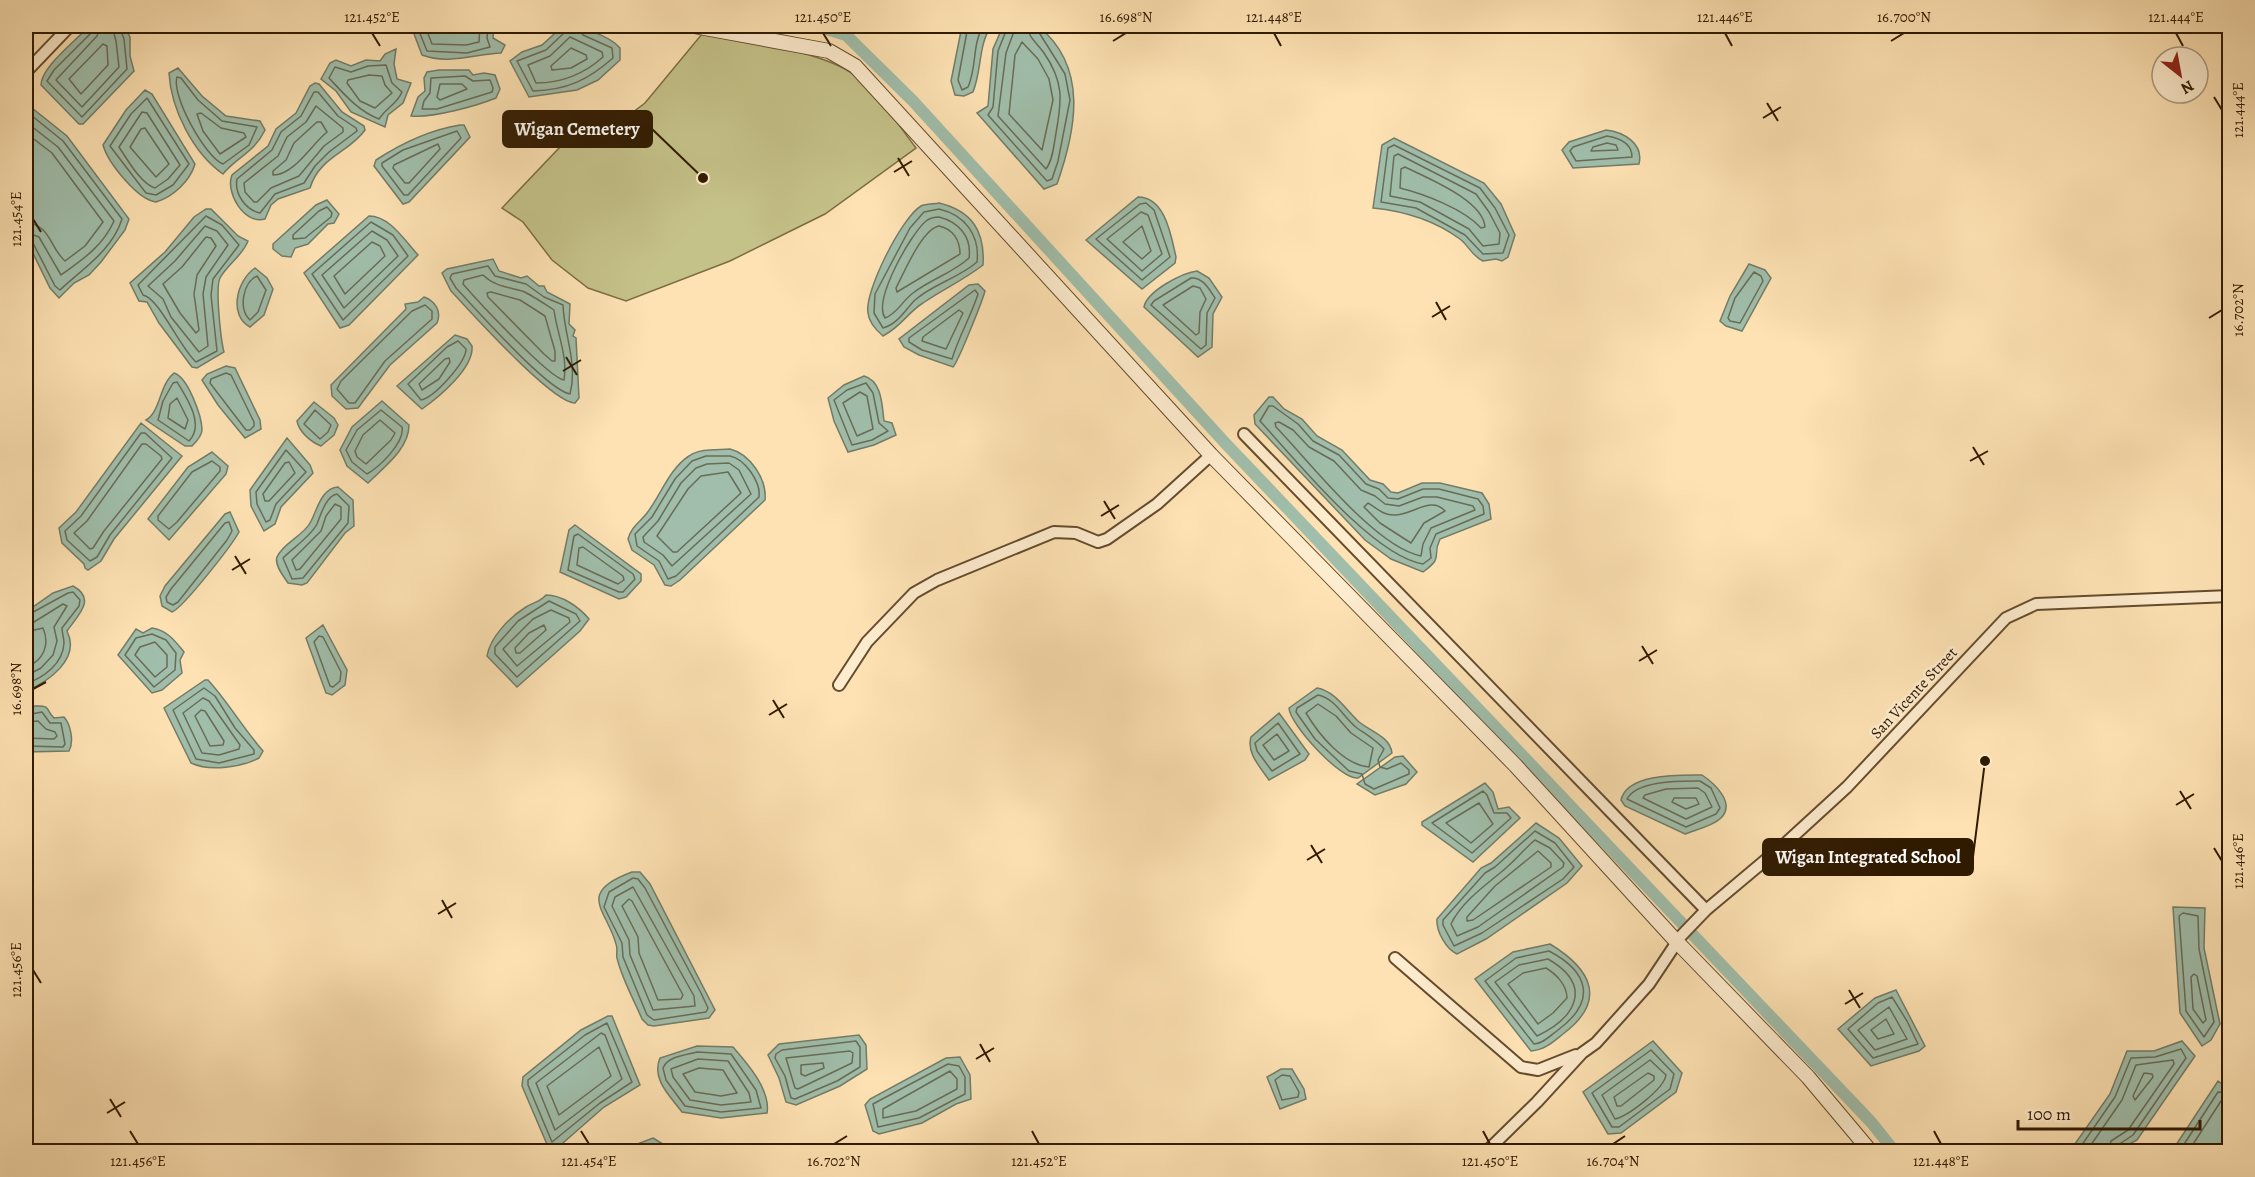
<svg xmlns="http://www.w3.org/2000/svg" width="2255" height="1177" viewBox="0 0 2255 1177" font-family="Alegreya,serif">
<rect width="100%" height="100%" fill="#fee2b3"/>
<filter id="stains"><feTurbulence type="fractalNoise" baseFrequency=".00333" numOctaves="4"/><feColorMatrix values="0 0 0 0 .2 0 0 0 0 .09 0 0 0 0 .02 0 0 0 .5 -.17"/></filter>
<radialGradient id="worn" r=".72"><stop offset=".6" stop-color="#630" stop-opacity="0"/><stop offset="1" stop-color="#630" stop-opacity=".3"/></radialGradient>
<!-- green -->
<path fill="#c5c289" stroke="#7a6e44" stroke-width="1.5" d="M 702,34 C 744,41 825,51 857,77 C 881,96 898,125 916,148 L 825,214 L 730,261 L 626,301 L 588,288 L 552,260 L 523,222 L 502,208 L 561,146 L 612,128 L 645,103 Z"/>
<!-- water -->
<path fill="#a0beab" stroke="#737c67" stroke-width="1.5" d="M 89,26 L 124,26 L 130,37 L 130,56 L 134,71 L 83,124 L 79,124 L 41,85 C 41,67 77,40 89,26 Z
M 411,26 L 494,26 L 493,38 L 505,45 L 501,53 C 475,54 448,65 422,55 Z
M 563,26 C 579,25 610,36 620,48 L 620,60 L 598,80 L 577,90 L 529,97 L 510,61 L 522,52 L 542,45 Z
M 962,26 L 991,26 C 978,46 982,70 973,92 L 964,96 L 955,95 L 951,81 Z
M 1003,26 L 1038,26 C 1089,67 1076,130 1057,184 L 1044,189 L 977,113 L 988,106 L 993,49 Z
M 396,49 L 394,64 L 397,79 L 411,83 L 403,103 L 388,115 L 385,127 L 351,112 L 336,91 L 321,79 L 330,63 L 336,60 L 351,66 L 366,60 L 380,61 L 385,54 Z
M 178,68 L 202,96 L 226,116 L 260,121 L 265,130 C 254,153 238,156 223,174 C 193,153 171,109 169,73 Z
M 439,70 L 469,70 L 473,75 L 484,73 L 495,75 L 500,89 L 496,98 C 476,106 433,118 411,116 L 418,97 L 425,91 L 424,78 L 427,72 Z
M 315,83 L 319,84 L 342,112 L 364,126 L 365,130 C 350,152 319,157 310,188 L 278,199 L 271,205 L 265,219 C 244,225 225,192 232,175 L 268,146 L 276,129 L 296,113 L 310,86 Z
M 145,90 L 152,94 L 195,164 C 190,181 173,197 156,202 C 138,200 108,163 103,145 L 126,110 Z
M 27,104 L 67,136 L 129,219 L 125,230 L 101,262 L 89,275 L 74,283 L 59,298 L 50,288 L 26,239 Z
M 460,125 L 464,125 L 470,137 L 409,202 L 403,204 L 374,166 L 376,160 C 402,143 429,130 460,125 Z
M 1606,130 C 1623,132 1644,143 1639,164 L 1573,168 L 1562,150 L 1569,142 Z
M 1394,138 L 1484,183 L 1501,204 L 1515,235 L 1508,257 L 1502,261 L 1496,259 L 1483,261 C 1472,256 1469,246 1460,239 C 1434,220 1404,211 1373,208 L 1382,145 Z
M 1138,197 C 1165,197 1171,235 1176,257 L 1175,263 L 1142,289 L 1086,240 Z
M 327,200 L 339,214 L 334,223 L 328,224 L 308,244 L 295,248 L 291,257 L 282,256 L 273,249 L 273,244 L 316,205 Z
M 939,203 C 972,211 985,231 983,265 C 964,280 943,289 923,303 C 908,312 902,326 883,336 C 876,330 869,323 868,313 C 864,292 902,217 921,206 C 925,204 934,204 939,203 Z
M 206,209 L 211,209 L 238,236 L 248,241 C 243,255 227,265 220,278 C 215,288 221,341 224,352 L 197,368 L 192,367 L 159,323 L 147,302 L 139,301 L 130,283 L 165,252 L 194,217 Z
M 369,216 C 390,216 405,241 418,255 L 349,325 L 340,328 L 304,273 Z
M 493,259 L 499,271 L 521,278 L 527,276 L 539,286 L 544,286 L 547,292 L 570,304 L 569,324 L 575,330 L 573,336 L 576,338 L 579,398 L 575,403 C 552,403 471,312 451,291 L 442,273 L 447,269 Z
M 1749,264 L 1765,270 L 1771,278 L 1742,331 L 1726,326 L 1720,321 L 1730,296 Z
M 255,268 L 267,278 L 273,289 L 264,315 L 250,327 C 228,315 237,280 255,268 Z
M 1197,271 L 1209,278 L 1222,297 L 1213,314 L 1212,347 L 1198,357 L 1144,307 C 1147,291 1182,273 1197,271 Z
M 978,284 L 985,291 C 982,302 958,362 953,367 L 919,355 L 904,347 L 899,339 L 969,285 Z
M 424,297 C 435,301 442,311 437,323 L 390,365 L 358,408 L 346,409 L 332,396 L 331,385 L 406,309 L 405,304 L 418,302 Z
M 455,335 L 467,339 L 472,346 C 474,368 439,397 422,409 L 397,386 Z
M 226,366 L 235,368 L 260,420 L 261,429 L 245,438 L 218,405 L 202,380 L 207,374 Z
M 174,373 C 188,377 202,417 202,430 C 202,436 196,442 192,446 L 185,446 L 146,420 C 161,411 159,385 174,373 Z
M 864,376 C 882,381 882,405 884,421 L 892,423 L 896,435 L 874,445 L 848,452 L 834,421 L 828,398 L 844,385 Z
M 1269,397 L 1273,397 L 1284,409 L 1302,419 L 1317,436 L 1342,450 L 1370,480 L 1383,484 L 1391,492 L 1398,493 L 1422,483 L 1440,483 L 1482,493 L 1489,504 L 1491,519 L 1440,539 C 1431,558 1445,556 1423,572 L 1391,559 L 1365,540 L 1255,424 L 1254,415 Z
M 382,401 L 409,425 C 409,449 384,467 368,483 L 347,466 L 340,450 L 352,427 Z
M 314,402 L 334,418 L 338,425 L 334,435 L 321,446 C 311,442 299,432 297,421 Z
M 141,423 L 182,456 L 114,539 L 101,561 L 88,570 L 85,568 L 84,564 L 62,543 L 59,528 L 76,512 Z
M 287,438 L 310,465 L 313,473 L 281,507 L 275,524 L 264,531 L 251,506 L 250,490 Z
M 730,449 C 750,454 767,479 765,500 L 680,580 L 671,586 L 665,585 L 654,565 L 632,550 L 628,539 C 631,527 640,522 647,513 C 661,495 669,469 689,456 C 700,448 717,450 730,449 Z
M 212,452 L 228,466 L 226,474 L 169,540 L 148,519 L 188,467 Z
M 338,487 L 353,500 L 354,526 L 345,533 L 307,583 L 302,585 L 288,583 C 284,577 274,565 277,557 C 283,543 303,536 310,523 C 317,511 321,488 338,487 Z
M 230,512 L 239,532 C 232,545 183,608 172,612 L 162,606 L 160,596 L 165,586 L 225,514 Z
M 575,525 L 641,574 L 641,581 L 626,597 L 619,599 L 560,572 L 569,530 Z
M 73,586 C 97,599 78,615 67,631 C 81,659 48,682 26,691 L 26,612 L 53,593 Z
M 546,595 C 562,595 579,607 589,619 L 580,631 L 517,687 L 487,656 C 490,637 510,617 526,607 C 534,602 540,602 546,595 Z
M 323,625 L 347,670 L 345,685 L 332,695 L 326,693 L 306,638 Z
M 152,628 C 167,630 175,641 184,652 L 180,660 L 182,673 L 162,690 L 152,693 L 118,655 L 136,629 L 143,633 Z
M 205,680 L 208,680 C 228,702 243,728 263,751 L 259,758 C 242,767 210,772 191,763 L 164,708 Z
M 1317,688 C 1335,691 1346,710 1358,721 C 1369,731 1390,736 1392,753 L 1358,778 C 1342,781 1290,725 1289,708 Z
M 35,706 C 52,705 45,710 54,718 L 64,717 C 71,725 74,742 69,751 L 26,752 L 26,710 Z
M 1279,713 L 1309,754 L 1305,760 L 1269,780 C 1261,768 1246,753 1251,737 Z
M 1403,756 L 1417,772 L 1406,784 L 1375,795 L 1357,784 L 1395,757 Z
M 1702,775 C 1714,783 1736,803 1721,818 C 1713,826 1695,830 1685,834 L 1625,806 L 1621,800 C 1627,773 1680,775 1702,775 Z
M 1485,783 L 1493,792 L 1498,809 L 1509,807 L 1520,818 L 1473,862 L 1422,825 L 1422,822 Z
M 1536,823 L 1559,838 L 1582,866 L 1567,883 L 1486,939 L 1457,954 C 1446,949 1436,931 1437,919 L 1481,868 L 1491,863 Z
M 632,872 L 640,872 L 650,884 L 715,1010 L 709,1018 L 654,1026 L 648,1025 L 642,1019 C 634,1000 622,979 617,958 C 616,954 618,949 616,944 C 607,910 575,893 632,872 Z
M 2173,907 L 2205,908 L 2204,948 L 2220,1024 L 2211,1040 L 2202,1046 L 2180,1013 Z
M 1550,944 C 1591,969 1608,1000 1563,1034 C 1553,1042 1545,1050 1531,1051 L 1475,979 L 1513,952 Z
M 1896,990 L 1925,1046 L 1919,1051 L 1871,1066 L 1838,1029 L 1875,998 Z
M 608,1016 L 612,1016 L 640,1085 L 604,1107 L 556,1149 L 549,1149 L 522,1086 L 523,1077 L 581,1030 Z
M 859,1035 L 866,1045 L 867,1069 L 840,1086 L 796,1105 L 786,1102 L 779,1078 L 768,1055 L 779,1044 Z
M 1653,1041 L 1682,1073 L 1676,1092 L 1621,1133 L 1608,1134 L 1583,1092 Z
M 2182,1041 L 2195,1056 L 2137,1140 L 2117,1151 L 2070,1151 L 2110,1094 L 2127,1051 L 2154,1051 Z
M 697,1046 L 733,1047 C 747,1063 771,1090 767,1113 L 721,1118 L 682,1112 C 670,1096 651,1079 660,1058 Z
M 960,1057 L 970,1075 L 971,1099 L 956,1104 L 922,1123 L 879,1134 L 873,1131 L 865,1105 L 870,1099 L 946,1058 Z
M 1281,1069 L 1292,1069 L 1304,1089 L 1306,1099 L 1280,1109 L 1267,1077 Z
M 2218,1081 L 2229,1089 L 2229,1151 L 2172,1151 Z
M 653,1138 L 663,1144 L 668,1151 L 619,1151 Z"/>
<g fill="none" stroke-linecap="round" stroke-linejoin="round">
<!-- shore -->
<path stroke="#686c56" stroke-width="1.5" d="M 93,26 L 92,32 L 54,70 L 47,81 L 82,117 L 127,69 L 124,39 L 119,26
M 101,26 L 97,36 L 56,80 L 82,107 L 119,67 L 116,41 L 112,26
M 417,26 L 427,51 L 467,53 L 490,47 L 487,38 L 488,26
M 425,26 L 432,44 L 466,45 L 479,42 L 480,26
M 566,26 L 565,32 L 546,50 L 517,61 L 533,91 C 567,90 588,80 613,58 L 612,48 L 583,35 L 577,26
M 968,26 L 958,80 L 962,90 L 968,87 C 977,67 972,45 983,26
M 1008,26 L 998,51 L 993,107 L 988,115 L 1047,181 L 1052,179 L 1058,161 L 1070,100 L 1065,74 L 1035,26
M 1016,26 L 1006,53 L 998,116 L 1046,169 C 1053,160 1054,144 1056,133 C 1062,100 1064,82 1044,53 C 1038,44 1028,37 1027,26
M 570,37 L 602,52 L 603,57 C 584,74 562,83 536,83 L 528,65 L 550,56 Z
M 1022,42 L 1038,59 L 1049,79 L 1053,100 L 1042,150 L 1009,114 L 1015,55 Z
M 103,44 L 107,46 L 108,65 L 81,94 L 69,79 Z
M 571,48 L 586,55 L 587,59 L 571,68 L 552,70 L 551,66 Z
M 386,65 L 392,83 L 402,92 C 397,104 386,108 379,119 C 358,111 344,94 329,78 L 335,67 L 351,72 L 368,66 Z
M 369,75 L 382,76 L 385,85 L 392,93 L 375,108 L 360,101 L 347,83 L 348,80 Z
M 465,76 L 473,81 L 490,80 L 493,88 L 492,92 L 437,109 L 422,109 L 424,101 L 430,93 L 431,78 Z
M 177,77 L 181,78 L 198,100 L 222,121 L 257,127 L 249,145 L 223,164 C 205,157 171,95 177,77 Z
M 440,84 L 462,84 L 467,89 L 440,100 L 437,97 Z
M 314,92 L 318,92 L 338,116 L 356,128 L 357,131 L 329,152 L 315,166 L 304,183 L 275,194 L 260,213 C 246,210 234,194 237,179 L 272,150 L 281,132 L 301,116 Z
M 147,98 L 189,164 L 173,185 L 156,195 L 146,193 L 110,146 L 131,114 Z
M 316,106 L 343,128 L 343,132 L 324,146 L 299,176 L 271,188 L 257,202 L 254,202 L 245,192 L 244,183 L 278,156 L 287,137 L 306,122 Z
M 26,111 L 63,141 L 122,219 C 112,251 82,269 60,290 L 55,286 L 33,243 L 26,239
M 142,112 L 147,113 L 180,165 L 168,179 L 155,188 C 141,184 127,159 119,147 Z
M 197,114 L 201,113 L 221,128 L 244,133 L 246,137 L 220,154 L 203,131 Z
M 26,122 L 58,147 L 114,221 C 103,246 82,260 61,275 L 39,237 L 26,232
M 317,122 L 321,122 L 327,132 C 311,145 294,175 273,175 L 273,171 L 286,160 L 294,143 Z
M 145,128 L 169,164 L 156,177 L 130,147 L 141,129 Z
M 457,131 L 461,138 L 408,195 L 404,195 L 382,166 L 382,163 L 403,150 Z
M 26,133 L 52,153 L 103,222 L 85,246 L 65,261 C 50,248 50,224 26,223
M 1607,136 C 1619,138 1632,143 1632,157 L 1576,161 L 1570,151 L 1573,147 Z
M 1607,143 L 1616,145 L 1618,150 L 1591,151 L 1593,147 Z
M 438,144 L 440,149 L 409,183 L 405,183 L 393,168 L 394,165 Z
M 1394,145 L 1480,188 L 1495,208 L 1509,235 L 1503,253 L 1483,254 L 1465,235 L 1416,208 L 1381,202 L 1388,148 Z
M 1398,154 L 1476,194 L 1489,212 L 1500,233 L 1499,244 L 1483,246 L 1469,229 L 1420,202 L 1390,196 L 1394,156 Z
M 1405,167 C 1427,178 1483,200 1485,227 L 1481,228 C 1464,209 1424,194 1400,188 L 1401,169 Z
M 1146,203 L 1154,210 L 1170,257 L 1142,280 L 1096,239 L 1140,204 Z
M 327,207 L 332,213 L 331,217 L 305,238 L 293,239 L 293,235 L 319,211 Z
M 939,209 C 965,215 980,235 977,262 C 959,278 933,284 915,300 C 905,310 898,324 883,328 L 874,313 L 875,294 L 910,228 L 924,212 Z
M 1141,212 L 1148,215 L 1162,254 L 1142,271 L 1107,239 Z
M 206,216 L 222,225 L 239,245 L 213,279 L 211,295 L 217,351 L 196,362 C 180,348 159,298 143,295 L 138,285 Z
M 939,217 C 959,222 972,237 969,258 C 953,273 931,279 913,293 C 903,300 897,314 885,318 C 873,300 910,235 926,221 C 930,218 934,217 939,217 Z
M 371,222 L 393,235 L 408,256 L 343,320 L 312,274 Z
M 205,226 L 217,231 L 228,245 L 206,277 L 203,294 L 208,346 L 199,352 L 171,317 L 163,299 L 148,286 L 175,261 Z
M 939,226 C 953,229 960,240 960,254 L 897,292 L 896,288 C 904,273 922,229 939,226 Z
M 1142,226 L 1151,251 L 1142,259 L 1123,242 Z
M 372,231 L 387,240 L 398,256 L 344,308 L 322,275 Z
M 206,237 L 211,238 L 216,246 L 197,275 L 194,294 L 199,330 L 196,333 L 180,313 L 163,284 L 182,267 Z
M 372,242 L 380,246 L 385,256 L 345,294 L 334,276 Z
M 488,266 L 495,276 L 526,284 L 544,297 L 563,305 C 564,336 578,362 570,394 C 547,390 476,309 456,288 L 450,278 L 452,274 Z
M 1754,272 L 1761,276 L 1763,281 L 1740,323 L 1730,321 L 1728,318 L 1735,298 Z
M 483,275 C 494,286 508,287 522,291 C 526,292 548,306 554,310 C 557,334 568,356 564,380 C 550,379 476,299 463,284 L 464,280 Z
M 257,276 L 266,290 L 258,312 L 250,320 C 238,309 243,282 257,276 Z
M 1191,278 C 1203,277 1209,289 1215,298 L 1207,313 L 1206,345 L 1201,349 L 1151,305 L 1154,301 Z
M 1193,286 L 1200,288 L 1206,299 L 1200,312 L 1199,333 L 1196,335 L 1163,305 Z
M 975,290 L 978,294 C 971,316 959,336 952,359 L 922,350 L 909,342 L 909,338 Z
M 491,292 L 520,300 L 545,316 L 555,351 L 555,361 L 552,361 L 544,354 L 488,297 L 487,293 Z
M 425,305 L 432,311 L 432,319 L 385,361 L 355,403 L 349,403 L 337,389 L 341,381 L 412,311 Z
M 959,310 L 963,313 L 946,349 L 922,341 L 923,337 Z
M 458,341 L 466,349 C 466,362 435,397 421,400 L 408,384 L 447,347 Z
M 445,359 L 449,358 L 450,362 L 439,379 L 422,390 L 419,384 Z
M 226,373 L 231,375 L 254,422 L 254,426 L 250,430 L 246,430 L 210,383 L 211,379 Z
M 177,382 C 187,398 205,425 189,441 L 158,420 L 163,401 L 173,383 Z
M 866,383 L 873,393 L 879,423 L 888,431 L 872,440 L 852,445 L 834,400 L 847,390 Z
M 860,392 L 867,396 L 873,429 L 857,436 L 843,403 Z
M 177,398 L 188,420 L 185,429 L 168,418 L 170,404 Z
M 1269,406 L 1273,406 L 1298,424 L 1313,441 L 1339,455 L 1366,484 L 1379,489 L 1388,498 L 1398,499 L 1423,489 L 1439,489 L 1478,499 L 1483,506 L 1484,514 L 1436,534 L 1430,548 L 1431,558 L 1423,564 C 1373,556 1296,460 1260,421 Z
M 315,410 L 331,425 L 328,432 L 320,439 L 304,424 Z
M 381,410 L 402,427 C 405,443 379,467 367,474 L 352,462 L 346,450 L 357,430 Z
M 380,420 L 395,433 L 391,440 L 366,464 L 357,457 L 355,451 L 363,435 Z
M 1279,422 L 1293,430 L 1309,447 L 1334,461 L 1361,490 L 1375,496 L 1385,504 L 1399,506 L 1423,497 L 1437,497 L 1473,506 L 1475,510 L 1431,528 L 1423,544 L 1421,556 C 1375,547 1309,461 1276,427 L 1275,423 Z
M 141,433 L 145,433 L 172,458 L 110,535 L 97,557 L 90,561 L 67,540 L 65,531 L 81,516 Z
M 142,444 L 146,444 L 161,456 L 162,459 L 104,531 L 93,548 L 90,549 L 74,533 L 87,521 Z
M 286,450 L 306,472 L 276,504 L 270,520 L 266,522 L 257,504 L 256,492 Z
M 730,456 C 745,459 761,482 759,497 L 676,576 L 668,579 L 659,561 L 637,546 L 635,534 L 652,517 L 675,479 L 692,461 L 706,456 Z
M 212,461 L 220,467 L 220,471 L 177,522 L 169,529 L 158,520 L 158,516 L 192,472 Z
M 289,462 L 295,473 L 269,501 L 265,501 L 263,494 L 285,463 Z
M 729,463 L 739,470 L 751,494 L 672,566 L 663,555 L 644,542 L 643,537 L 658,521 L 681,483 L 696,468 L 707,464 Z
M 728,472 L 741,493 L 677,552 L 673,552 L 657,536 L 688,489 L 701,476 Z
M 337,494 L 349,506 L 348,523 L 303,578 L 292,579 L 283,558 C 293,548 311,536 317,524 C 321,514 326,496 337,494 Z
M 1368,503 C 1377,508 1382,515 1394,515 C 1411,516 1431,495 1445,511 L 1424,523 L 1411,543 L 1380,523 L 1364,507 Z
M 335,504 L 341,507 L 341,519 L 300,569 L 296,570 L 292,560 L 321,531 L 326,516 Z
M 229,522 L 232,531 L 227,540 L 178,602 L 173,605 L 167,602 L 166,597 L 171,589 L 225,523 Z
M 578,534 L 633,574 L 635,579 L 623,592 L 619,592 L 568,570 L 574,536 Z
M 583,547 L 623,576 L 624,580 L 618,584 L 577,565 L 579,548 Z
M 549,601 L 576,614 L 580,621 L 517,677 L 495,654 L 495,647 L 518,621 Z
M 551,610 L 569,618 L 570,622 L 517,666 L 503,649 L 533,619 Z
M 26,616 L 68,593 L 73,592 L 80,600 L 79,606 L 62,628 C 62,634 64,637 64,643 C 63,664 44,677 26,684
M 26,623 L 34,622 L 63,604 L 67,606 L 54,627 L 57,641 L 53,655 L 41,668 L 26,676
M 544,625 L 546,630 L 520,653 L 516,653 L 515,648 L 529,633 Z
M 26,632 L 43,628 C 50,644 44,661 26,667
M 152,634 L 166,640 L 176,653 L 175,670 L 154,687 L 125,655 L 136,638 Z
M 319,636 L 323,637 L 341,672 L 340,681 L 333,687 L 330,686 L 314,642 Z
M 155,642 L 167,655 L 167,667 L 155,677 L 135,655 L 140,647 Z
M 204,688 L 215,696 L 235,728 L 254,750 L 254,754 L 219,763 L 196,759 L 173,710 Z
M 1318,695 C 1335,698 1344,718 1357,728 C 1367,735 1376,740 1384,749 L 1378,760 L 1380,767 L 1387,769 L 1401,763 L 1409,770 L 1409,774 L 1374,789 L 1365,784 L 1362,774 L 1349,771 L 1315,739 L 1296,712 L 1297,708 Z
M 203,698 L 209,701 L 240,745 L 239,749 L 219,755 L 202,753 L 183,713 Z
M 1318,704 L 1336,716 L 1351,733 L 1373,748 L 1369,767 C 1344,765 1319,735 1306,713 Z
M 201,710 L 205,711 L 224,741 L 223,745 L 210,746 L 195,716 Z
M 26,715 L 42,712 L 50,723 L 61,723 L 65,744 L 63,747 L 26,746
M 26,722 L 38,721 L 46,729 L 55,732 L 57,736 L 54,739 L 26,738
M 1278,723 L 1300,754 L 1272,771 L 1257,751 L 1255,743 Z
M 1277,734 L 1289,751 L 1274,760 L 1263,745 Z
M 1700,781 L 1711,788 L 1720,808 L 1716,814 L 1686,827 L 1627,799 C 1637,780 1681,781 1700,781 Z
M 1698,788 L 1705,793 L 1712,807 L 1686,819 L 1643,798 L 1645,795 L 1666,789 Z
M 1483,791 L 1487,795 L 1494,813 L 1507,813 L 1511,818 L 1472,853 L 1432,823 Z
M 1696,798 L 1699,804 L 1686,809 L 1672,802 L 1674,798 Z
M 1479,803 L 1493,824 L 1471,843 L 1446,823 Z
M 1535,831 L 1555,843 L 1574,867 L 1563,879 L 1482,933 L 1454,946 L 1443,925 L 1443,920 L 1485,873 L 1495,867 Z
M 1535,840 L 1550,848 L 1564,863 L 1563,867 L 1478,927 L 1457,936 L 1451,924 C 1461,903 1483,887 1500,873 C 1513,863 1523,850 1535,840 Z
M 1538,851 L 1551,863 L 1551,867 L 1473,920 L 1467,921 L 1467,917 L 1495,886 Z
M 633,878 L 638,879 L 645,888 L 701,993 L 708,1008 L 706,1012 L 654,1020 L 647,1015 L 623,957 L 622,943 L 604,907 L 609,892 Z
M 633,887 L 694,996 L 695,1006 L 653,1010 L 630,955 L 629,940 L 612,906 L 615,897 Z
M 629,899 L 632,901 L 683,995 L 681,999 L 658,1000 L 639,953 L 638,937 L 622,906 Z
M 2183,913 L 2198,916 L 2199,949 L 2214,1022 L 2204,1037 L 2186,1011 L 2179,916 Z
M 1549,951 C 1589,972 1597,1001 1558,1030 C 1551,1035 1543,1044 1534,1044 L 1485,981 L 1516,958 Z
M 1548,959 C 1593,985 1577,1017 1537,1036 L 1495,982 L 1519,965 Z
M 1546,968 C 1556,974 1567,985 1567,998 L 1553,1013 L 1538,1024 L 1508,984 L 1523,973 Z
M 2194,974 L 2197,976 L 2206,1020 L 2203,1023 L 2193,1009 L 2191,977 Z
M 1892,997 L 1907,1021 L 1918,1044 L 1873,1058 L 1848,1029 L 1878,1003 Z
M 1889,1007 L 1907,1039 L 1875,1050 L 1858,1030 Z
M 1886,1019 L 1894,1034 L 1878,1039 L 1871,1030 Z
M 607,1023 L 632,1082 L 600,1103 L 552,1142 L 528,1085 L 528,1080 L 585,1035 Z
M 601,1033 L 605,1035 L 622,1079 L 555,1130 L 536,1083 Z
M 856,1041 L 860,1047 L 860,1067 L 837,1081 L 795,1099 L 791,1098 L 785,1076 L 775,1058 L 776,1054 L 782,1050 Z
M 599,1047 L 611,1076 L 559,1115 L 547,1086 Z
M 1651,1050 L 1674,1074 L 1670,1089 L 1619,1127 L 1612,1127 L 1592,1093 Z
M 850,1051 L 853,1053 L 852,1063 L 798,1089 L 795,1088 L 786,1058 Z
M 697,1052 L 731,1054 L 756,1090 L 761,1108 L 721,1112 L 685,1106 L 666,1080 L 663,1068 C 668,1056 686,1055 697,1052 Z
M 698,1059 L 728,1061 L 749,1093 L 751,1102 L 721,1105 L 690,1100 L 673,1077 L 671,1069 Z
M 1650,1060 L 1666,1075 C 1664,1089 1628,1116 1615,1119 L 1602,1095 Z
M 823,1063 L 824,1068 L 805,1076 L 801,1074 L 801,1065 Z
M 948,1064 L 959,1066 L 965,1077 L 965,1094 L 919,1118 L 878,1127 L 873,1104 Z
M 699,1068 L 723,1070 L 737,1093 L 721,1096 L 695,1092 L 683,1074 Z
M 950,1071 L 957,1079 L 957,1089 L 916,1111 L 883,1118 L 883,1109 Z
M 1648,1073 L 1654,1076 L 1654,1080 L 1621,1106 L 1617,1106 L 1614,1097 Z
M 2144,1073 L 2152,1074 L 2153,1077 L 2135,1100 L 2133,1096 Z
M 1282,1075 L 1290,1076 L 1299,1092 L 1298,1097 L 1282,1100 L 1275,1080 Z
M 2077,1152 L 2115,1097 L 2131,1058 L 2155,1057 L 2181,1049 L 2186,1058 L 2133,1135 L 2118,1145 L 2116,1152
M 2086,1152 L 2122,1100 L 2136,1065 L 2173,1060 L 2174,1064 L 2128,1130 L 2111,1141 L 2108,1152
M 2179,1152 L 2218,1092 L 2230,1093
M 2188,1152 L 2221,1101 L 2230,1101"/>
<!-- canal -->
<path stroke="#a0beab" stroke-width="12" d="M 817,26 L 846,35 L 913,101 L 1227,445 L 1871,1122 L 1895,1152"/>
<!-- minor casing -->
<g stroke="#644c2d" stroke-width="14">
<path id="minor" d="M 26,72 L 70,26
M 1244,434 L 1706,910
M 839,685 L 867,642 L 914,593 L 937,580 L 1054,532 L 1076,533 L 1098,542 L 1107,539 L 1157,504 L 1211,455
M 1395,958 L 1521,1067 L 1538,1070 L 1576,1055
M 1486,1152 L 1537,1102 L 1582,1053 L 1596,1043 L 1649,984 L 1681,936 L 1706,910 L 1787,842 L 1847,787 L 2006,618 L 2036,604 L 2230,596
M 1681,1152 L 1687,1152"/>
</g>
<!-- tertiary casing -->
<g stroke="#644c2d" stroke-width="16">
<path id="tertiary" d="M 694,26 L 829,51 L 855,66 L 1211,455 L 1516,766 L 1676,941 L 1808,1077 L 1871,1152"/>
</g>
<!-- minor -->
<use href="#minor" stroke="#feecce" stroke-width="10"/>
<!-- tertiary -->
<use href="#tertiary" stroke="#feecce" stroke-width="14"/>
</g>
<!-- ticks -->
<path fill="none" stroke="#301a00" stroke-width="2" d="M 372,33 L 380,46M 823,33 L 831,46M 1274,33 L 1281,46M 1725,33 L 1732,46M 2176,33 L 2183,46M 1113,41 L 1126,33M 1891,41 L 1904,33M 2214,97 L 2222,110M 1767,103 L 1778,121M 1763,118 L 1781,107M 898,158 L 909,176M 894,172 L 912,161M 33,219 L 41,232M 1436,302 L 1446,320M 1432,317 L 1450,306M 2209,318 L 2222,310M 566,357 L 577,375M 563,371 L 581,360M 1973,447 L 1984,465M 1970,461 L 1988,451M 1104,501 L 1115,519M 1101,516 L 1119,505M 235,556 L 246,574M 232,570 L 250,559M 1642,646 L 1653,664M 1639,661 L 1657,650M 33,689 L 46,682M 773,700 L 784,718M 769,715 L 787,704M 2180,791 L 2191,809M 2176,805 L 2194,794M 1311,845 L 1322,863M 2214,848 L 2222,861M 1307,860 L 1325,849M 442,900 L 452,918M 438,914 L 456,903M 33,970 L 41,983M 1849,990 L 1860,1008M 1845,1004 L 1863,993M 980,1044 L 990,1062M 976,1059 L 994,1048M 110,1099 L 121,1117M 107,1113 L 125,1102M 130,1131 L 138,1144M 581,1131 L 589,1144M 1032,1131 L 1039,1144M 1483,1131 L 1490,1144M 1934,1131 L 1941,1144M 834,1144 L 847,1136M 1613,1144 L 1625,1136"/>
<g text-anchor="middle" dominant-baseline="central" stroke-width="5" stroke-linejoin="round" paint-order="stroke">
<!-- street labels -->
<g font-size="16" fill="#301a00" stroke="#feecce">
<text transform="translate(1914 693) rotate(-47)">San Vicente Street</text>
</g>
</g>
<!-- callouts -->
<path fill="none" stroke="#301a00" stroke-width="2" d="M703 178L652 129M1985 761L1973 857"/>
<g fill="#301a00" stroke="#feecce" stroke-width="2">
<circle cx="703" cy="178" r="6"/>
<circle cx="1985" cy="761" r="6"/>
</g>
<g fill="#301a00" stroke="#301a00" stroke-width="2">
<rect x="503" y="111" width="149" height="36" rx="6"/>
<rect x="1763" y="839" width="210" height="36" rx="6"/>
</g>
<g font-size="18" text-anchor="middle" font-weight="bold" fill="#fff">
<text x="577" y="135">Wigan Cemetery</text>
<text x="1868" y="863">Wigan Integrated School</text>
</g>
<!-- margin -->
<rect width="2255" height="1177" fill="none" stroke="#fee2b3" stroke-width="66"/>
<!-- north arrow -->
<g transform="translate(2180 75) rotate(149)"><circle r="28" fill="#feecce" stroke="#ac987c" stroke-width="1.5"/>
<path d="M0-4.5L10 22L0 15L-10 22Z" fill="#8f2418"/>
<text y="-9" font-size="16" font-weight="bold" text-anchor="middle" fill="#301a00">N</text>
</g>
<!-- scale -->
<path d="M2018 1120v9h182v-9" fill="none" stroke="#301a00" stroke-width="3"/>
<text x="2027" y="1120" font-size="18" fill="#301a00" stroke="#feecce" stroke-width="4.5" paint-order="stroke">100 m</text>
<rect x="33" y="33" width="2189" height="1111" fill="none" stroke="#301a00" stroke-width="2"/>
<g font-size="15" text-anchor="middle" fill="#301a00">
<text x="372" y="22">121.452°E</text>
<text x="823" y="22">121.450°E</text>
<text x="1126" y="22">16.698°N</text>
<text x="1274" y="22">121.448°E</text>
<text x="1725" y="22">121.446°E</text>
<text x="1904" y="22">16.700°N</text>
<text x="2176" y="22">121.444°E</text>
<text transform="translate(2238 110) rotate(-90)" y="5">121.444°E</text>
<text transform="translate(16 219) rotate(-90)" y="5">121.454°E</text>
<text transform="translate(2238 310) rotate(-90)" y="5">16.702°N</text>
<text transform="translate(16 689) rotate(-90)" y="5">16.698°N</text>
<text transform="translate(2238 861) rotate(-90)" y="5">121.446°E</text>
<text transform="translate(16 970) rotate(-90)" y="5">121.456°E</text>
<text x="138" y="1166">121.456°E</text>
<text x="589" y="1166">121.454°E</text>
<text x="834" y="1166">16.702°N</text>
<text x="1039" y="1166">121.452°E</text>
<text x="1490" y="1166">121.450°E</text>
<text x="1613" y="1166">16.704°N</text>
<text x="1941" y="1166">121.448°E</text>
</g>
<rect width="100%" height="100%" filter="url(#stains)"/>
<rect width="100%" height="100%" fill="url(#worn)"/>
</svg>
